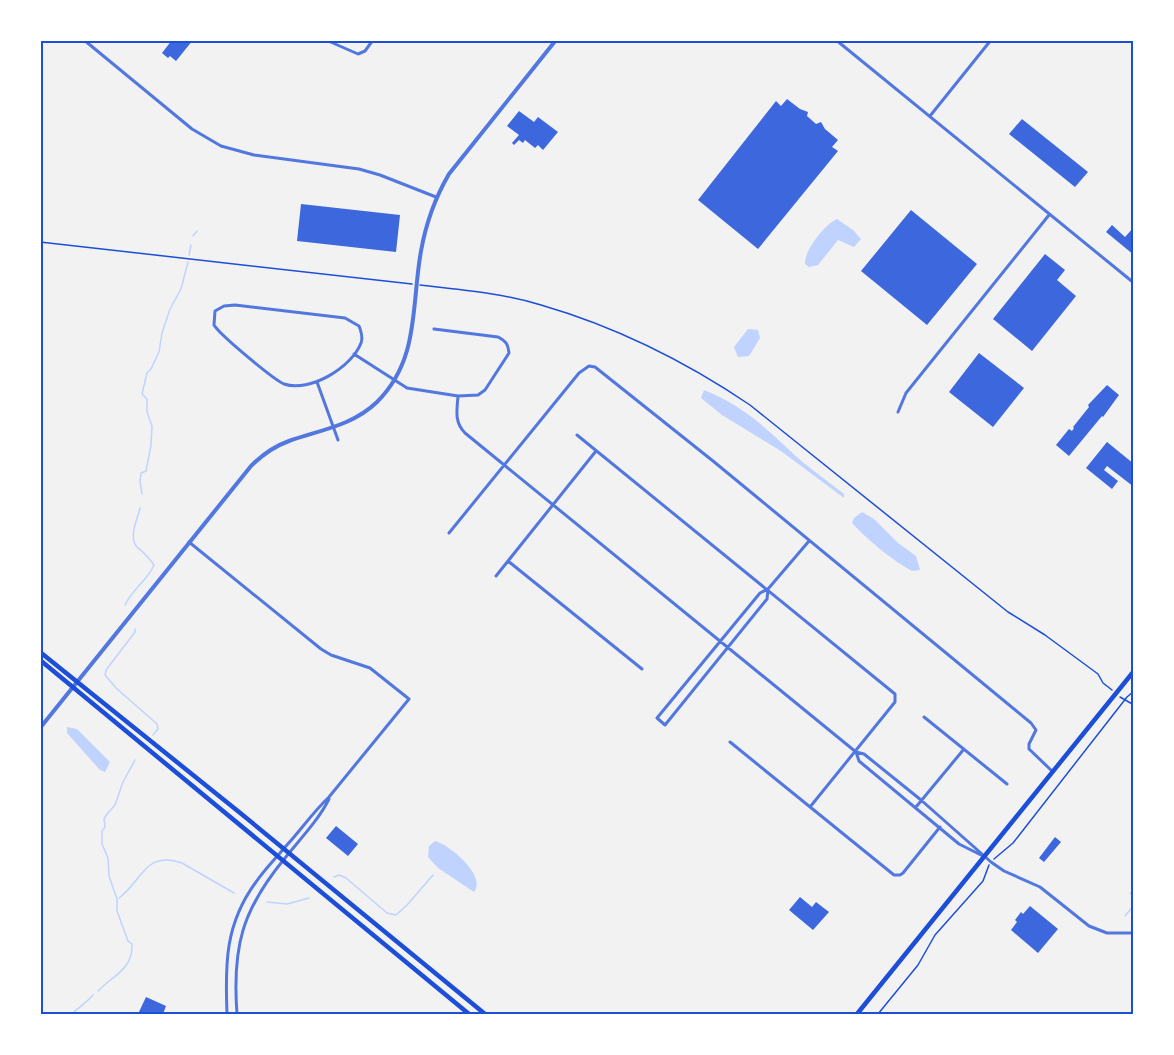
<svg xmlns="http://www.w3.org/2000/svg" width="1174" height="1055" viewBox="0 0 1174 1055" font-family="Montserrat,sans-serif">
<rect width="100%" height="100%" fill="#f2f2f2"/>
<!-- water -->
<path fill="#bfd3fe" d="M 837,219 L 853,230 L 861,239 L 854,247 L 838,240 L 818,265 L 809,267 L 805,264 C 804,251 825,224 837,219 Z
M 748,329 L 758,330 L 760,338 L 749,356 L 738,357 L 734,347 Z
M 704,390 C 744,406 768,430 799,459 C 813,471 829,482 844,494 L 844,498 L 781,451 L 722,415 L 701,398 Z
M 862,512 L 874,519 L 898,543 L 916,556 L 920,570 L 912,571 C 889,558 870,542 852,523 L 854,518 Z
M 67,727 L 77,729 L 110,762 L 105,772 L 100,770 L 67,733 Z
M 435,841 C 450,845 487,876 474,892 L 438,868 L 428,857 L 429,846 Z"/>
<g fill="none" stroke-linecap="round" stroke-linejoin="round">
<!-- stream -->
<path stroke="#bfd3fe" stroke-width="1.5" d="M 193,236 L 197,231
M 189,255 L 191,245
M 142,494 L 140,481 L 141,473 L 146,471 L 151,445 L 152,426 L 147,412 L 147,399 L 142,394 L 147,373 L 151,369 L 159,352 L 162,333 L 170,309 L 181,289 L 188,262
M 125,605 C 132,589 148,580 154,565 C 148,556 144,553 137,547 C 128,537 138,518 140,508
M 135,629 L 135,632 L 106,670 L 105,675 L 116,688 L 157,724 L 158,729 L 153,735
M 334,877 L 339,875 L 346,878 L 387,913 L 396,915 L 407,905 L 433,875
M 1130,893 L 1134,895
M 119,898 C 143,880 145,850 182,863 L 234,893
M 267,902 L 287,904 L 309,898
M 1125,916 L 1134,905
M 98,991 C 113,975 133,970 132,944 L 128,941 L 117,911 L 117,899 L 109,876 L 108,858 L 102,844 L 102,831 L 105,827 L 104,819 L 107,814 L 115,805 L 123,782 L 135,760
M 72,1014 C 79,1007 86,1003 93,995"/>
</g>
<!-- building -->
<path fill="#3d67dc" d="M 172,40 L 182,40 L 184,42 L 185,40 L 193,40 L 176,61 L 170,56 L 168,58 L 162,53 Z
M 787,99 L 800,109 L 808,112 L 807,116 L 816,124 L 821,122 L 825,129 L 838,140 L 832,147 L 838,151 L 758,249 L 698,200 L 776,101 L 781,106 Z
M 519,111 L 534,122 L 538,117 L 558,132 L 543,150 L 538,145 L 535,148 L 525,140 L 523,143 L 519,140 L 514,145 L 512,143 L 519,135 L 507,126 Z
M 1022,119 L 1088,172 L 1075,187 L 1009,134 Z
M 301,204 L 400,215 L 396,252 L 297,241 Z
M 911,210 L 977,264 L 927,325 L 861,271 Z
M 1112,225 L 1125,237 L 1134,227 L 1134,255 L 1106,232 Z
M 1045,254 L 1065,270 L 1057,280 L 1076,296 L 1032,351 L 993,319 Z
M 979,353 L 1024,388 L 993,427 L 949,392 Z
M 1107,385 L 1119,395 L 1103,417 L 1102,416 L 1069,456 L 1056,445 L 1069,429 L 1072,431 L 1074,428 L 1073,427 L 1089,407 L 1088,405 Z
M 1107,442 L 1134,464 L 1134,487 L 1107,466 L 1104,470 L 1118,481 L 1112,489 L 1086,468 Z
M 336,826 L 358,844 L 348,856 L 326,838 Z
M 1055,837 L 1061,842 L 1044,862 L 1039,858 Z
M 800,897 L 812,907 L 816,902 L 829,912 L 813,930 L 789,910 Z
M 1030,906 L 1058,929 L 1038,953 L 1011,930 L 1017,922 L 1015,920 L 1021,912 L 1023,914 Z
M 146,997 L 166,1006 L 163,1014 L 138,1014 Z"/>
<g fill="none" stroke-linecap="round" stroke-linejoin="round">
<!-- path -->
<path stroke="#1d4ed8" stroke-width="1.5" d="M 40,242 L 412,284
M 420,285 C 461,290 502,293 541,305 C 617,327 685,361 750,405 L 1008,612 L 1045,635 L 1098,674 L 1103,683 L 1112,690
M 1120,697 L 1134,705
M 994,859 L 1013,843 L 1127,697 L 1134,691
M 878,1014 L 918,965 L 935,935 L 983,881 L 989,865"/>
<!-- minor -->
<path stroke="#5277de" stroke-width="3" d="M 84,40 L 192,129 L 221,146 L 254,155 L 359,169 L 380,175 L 436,197
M 326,40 L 358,54 L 365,51 L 373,40
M 836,40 L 1134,283
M 930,116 L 991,40
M 235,305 L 345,318 L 359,326 C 361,331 363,338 361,343 C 352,367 310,393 284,384 C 273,379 220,335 214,325 L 215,311 L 224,306 Z
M 354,354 L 407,388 L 458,396 L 478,395 L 485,390 L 509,353 C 508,344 506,341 498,337 L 434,329
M 317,382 L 338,440
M 458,396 C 457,410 454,422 465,433 L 856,752 L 864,754 L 921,800 L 991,862 L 1004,871 L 1040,887 L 1089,926 L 1107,933 L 1134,933
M 898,412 L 906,393 L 1049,215
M 577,435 L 895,694 L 895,702 L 810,807
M 449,533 L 579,373 L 589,366 L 595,367 L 713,461 L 1031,723 L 1036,730 L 1029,744 L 1029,749 L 1052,771
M 189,542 L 321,649 L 331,655 L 370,668 L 409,699 L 329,797 C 313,812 301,830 286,846 C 276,858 265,869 256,882 C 225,924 225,964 227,1014
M 508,561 L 642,669
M 496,576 L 596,451
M 768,589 L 767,599 L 665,725 L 657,718 L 760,593 L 768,589 L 809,541
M 924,717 L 1007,784
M 730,742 L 894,875 L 900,875 L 903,873 L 940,827
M 856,752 L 859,761 L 959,844 L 981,855
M 916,807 L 964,749
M 237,1014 C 232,947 242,910 285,858 C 300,839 318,821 329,799"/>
<!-- tertiary -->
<path stroke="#5277de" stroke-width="4" d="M 40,728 L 251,466 C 262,455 275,446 289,441 C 320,430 352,426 377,402 C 420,359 411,306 421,251 C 426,223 435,198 449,174 L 556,40"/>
<!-- primary -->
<path stroke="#1d4ed8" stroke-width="4.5" d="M 40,652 L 239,812 L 485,1014
M 40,660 L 469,1014
M 857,1014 L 1134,671"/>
</g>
<!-- border -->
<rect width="1174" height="1055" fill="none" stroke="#ffffff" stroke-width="84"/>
<rect x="42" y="42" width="1090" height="971" fill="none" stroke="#1d4ed8" stroke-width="2"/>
</svg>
